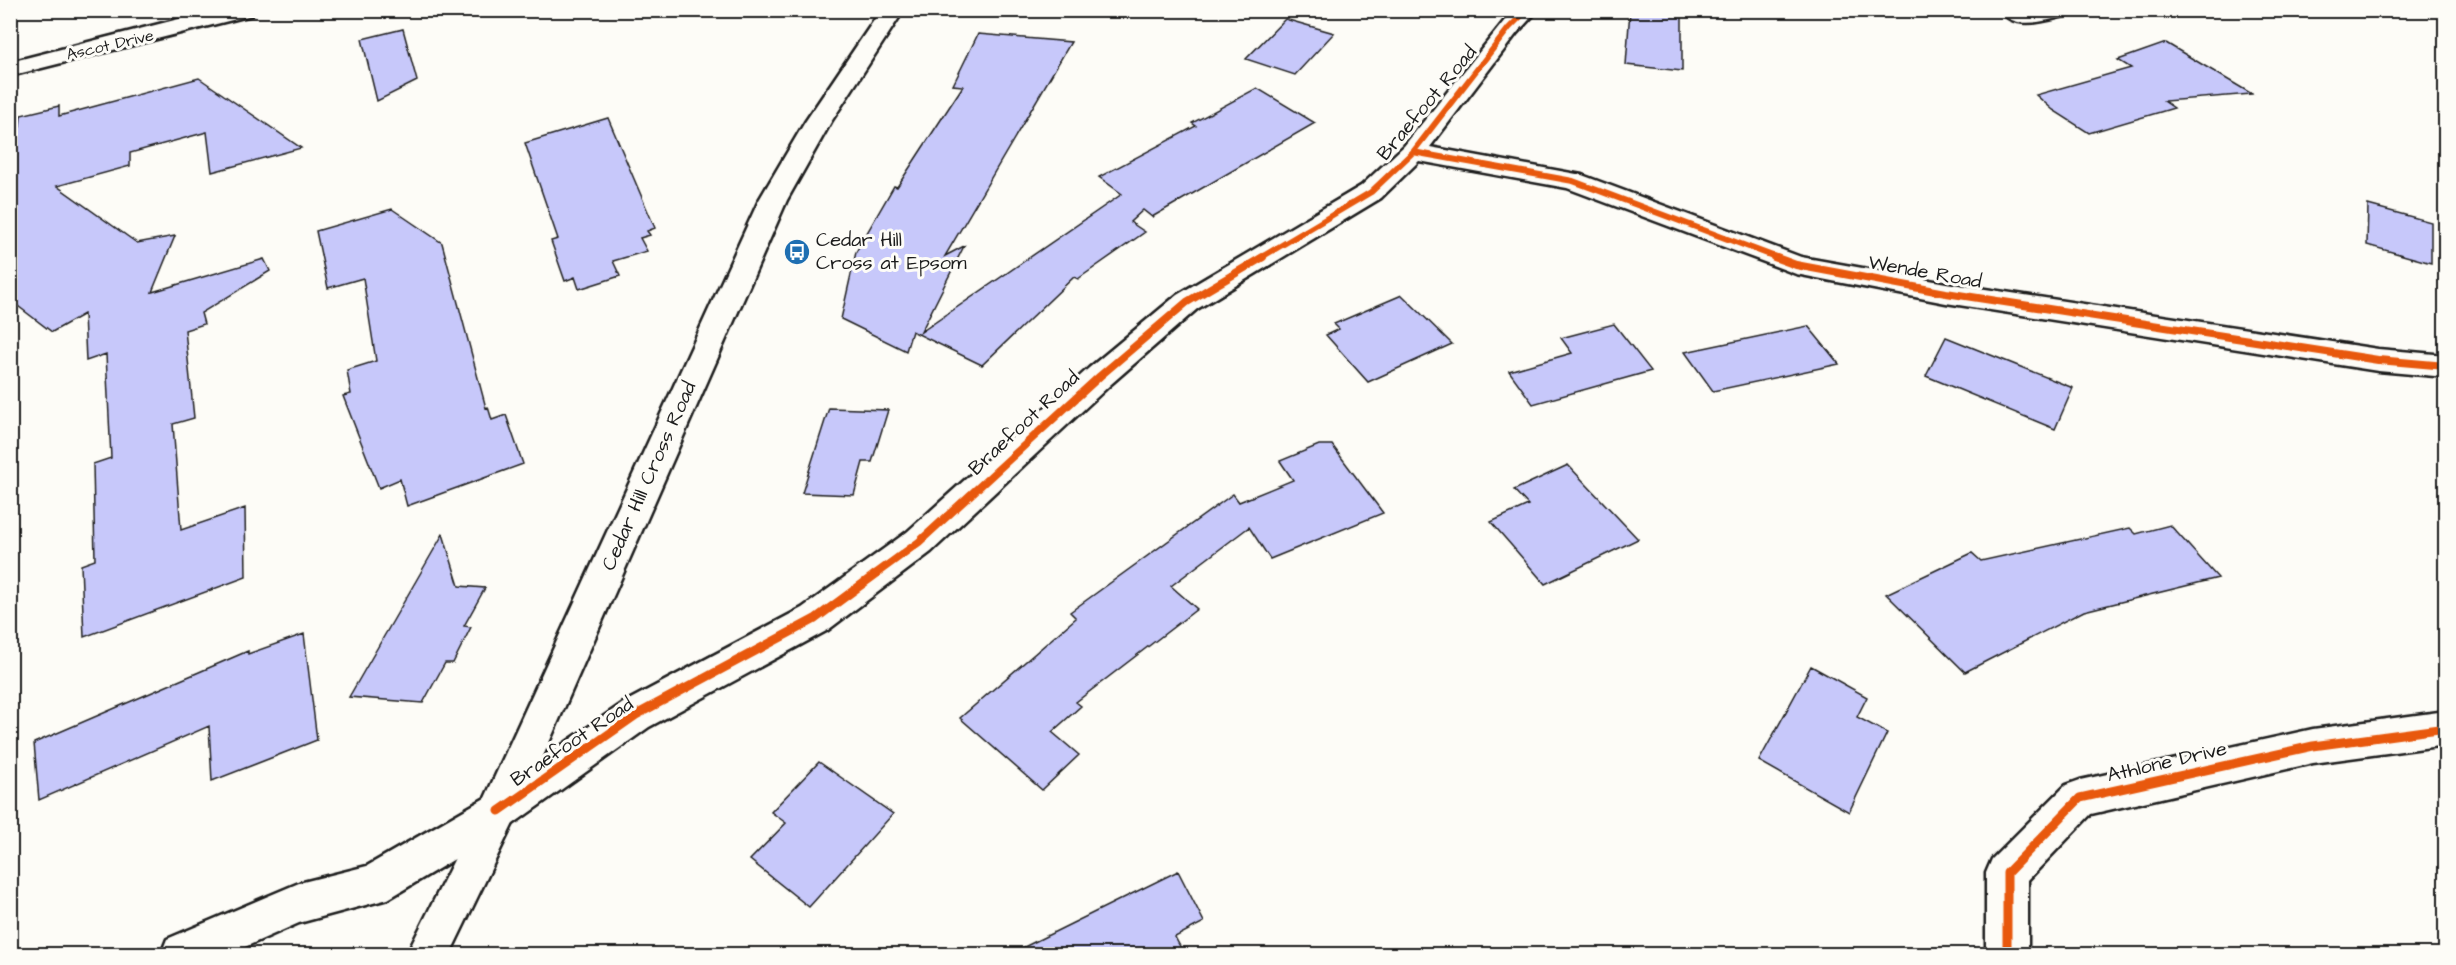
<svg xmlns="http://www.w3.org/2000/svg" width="2456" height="965" viewBox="0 0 2456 965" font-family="'Architects Daughter',sans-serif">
<rect width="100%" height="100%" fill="#fdfcf7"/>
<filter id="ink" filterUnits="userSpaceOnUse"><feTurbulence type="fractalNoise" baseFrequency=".0167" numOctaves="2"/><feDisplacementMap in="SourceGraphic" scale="12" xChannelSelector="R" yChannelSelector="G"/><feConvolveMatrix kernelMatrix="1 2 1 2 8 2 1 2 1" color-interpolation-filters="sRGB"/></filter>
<g filter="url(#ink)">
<!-- building -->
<path fill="#c7c8fa" stroke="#1c1c1c" stroke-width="1.5" d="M 1630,10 L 1682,10 L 1682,71 L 1626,65 Z
M 1285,19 L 1334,33 L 1295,75 L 1246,59 Z
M 403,29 L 417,81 L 377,101 L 362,39 Z
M 978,34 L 1071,42 L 945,256 L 964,246 L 921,332 L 1122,194 L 1099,177 L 1196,126 L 1192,123 L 1257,88 L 1315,123 L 1152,217 L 1143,210 L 1130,222 L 1145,232 L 1078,279 L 1074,277 L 982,365 L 912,331 L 906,351 L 841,319 L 856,252 L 894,186 L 897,187 L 963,86 L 953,85 Z
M 2166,43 L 2252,94 L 2164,101 L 2174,108 L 2089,133 L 2053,110 L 2036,95 L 2131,68 L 2118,60 Z
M 199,78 L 301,148 L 212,172 L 207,132 L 130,153 L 130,166 L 57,186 L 137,243 L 175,236 L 152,292 L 264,259 L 270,271 L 201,313 L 204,324 L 185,330 L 194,418 L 173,424 L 181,530 L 245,508 L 246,577 L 84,637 L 81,565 L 95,560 L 93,464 L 111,458 L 106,354 L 86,361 L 84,314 L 52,332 L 10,300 L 10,129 L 20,127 L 21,115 L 59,106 L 59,116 Z
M 608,118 L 655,228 L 647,231 L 650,235 L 640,238 L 647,251 L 613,261 L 620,276 L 579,289 L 575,277 L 565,281 L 551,241 L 558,239 L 525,143 Z
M 2368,205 L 2431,222 L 2431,263 L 2367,245 Z
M 392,209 L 442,243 L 486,408 L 488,407 L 492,420 L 506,415 L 523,464 L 407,506 L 400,479 L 379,488 L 343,396 L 351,394 L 347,370 L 376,361 L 363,278 L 328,288 L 316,231 Z
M 1402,295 L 1452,344 L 1368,382 L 1326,335 L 1339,329 L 1334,324 Z
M 1614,324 L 1651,371 L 1533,404 L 1509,371 L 1572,353 L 1561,338 Z
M 1808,326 L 1839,364 L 1713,391 L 1685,352 Z
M 1946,337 L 2073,388 L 2055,429 L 1926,376 Z
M 829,408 L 888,410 L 872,462 L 863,462 L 854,495 L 802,493 Z
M 1319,445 L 1332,445 L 1383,513 L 1270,559 L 1249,527 L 1171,586 L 1197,609 L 1076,702 L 1081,706 L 1052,732 L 1079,755 L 1042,790 L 960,718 L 1076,618 L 1070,612 L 1233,494 L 1239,502 L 1293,480 L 1280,461 Z
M 1568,465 L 1638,539 L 1545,584 L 1491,522 L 1528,505 L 1514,490 Z
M 2170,525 L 2218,578 L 2084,611 L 1965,672 L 1886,594 L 1972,553 L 1981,561 L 2130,528 L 2136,534 Z
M 443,534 L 459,586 L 485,588 L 464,626 L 471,627 L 453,663 L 445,663 L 423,703 L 349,697 Z
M 304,634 L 317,740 L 212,781 L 209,726 L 39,800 L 34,743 L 248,651 L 248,654 Z
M 1811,666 L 1867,697 L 1857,717 L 1887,733 L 1849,812 L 1759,761 Z
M 819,762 L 893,814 L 809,907 L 750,860 L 786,823 L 771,812 Z
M 1178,871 L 1204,922 L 1175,937 L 1184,954 L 1010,954 Z"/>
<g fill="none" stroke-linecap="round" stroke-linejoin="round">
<!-- minor casing -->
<g stroke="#1c1c1c" stroke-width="5">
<path id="minor" d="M 214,10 L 255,10 L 252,15 L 10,76 L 10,62 Z
M 1513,10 L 1538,10 L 1517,33 L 1430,147 L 1582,175 L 1801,257 L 1946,283 L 2378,349 L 2446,355 L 2446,377 L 2378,371 L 1946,303 L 1796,274 L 1567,188 L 1419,161 L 1381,198 L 1197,309 L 1111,384 L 931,552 L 828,630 L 649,727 L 513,824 L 388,899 L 299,923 L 229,954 L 161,954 L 167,939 L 299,883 L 367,866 L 485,798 L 623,703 L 802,608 L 907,532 L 1089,368 L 1177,295 L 1361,186 L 1404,146 Z
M 2000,10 L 2071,10 L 2068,15 C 2048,20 2014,32 2000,10 Z
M 2446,711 L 2446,745 L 2313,763 L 2091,814 L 2028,880 L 2028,954 L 1986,954 L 1986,873 L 1992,859 L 2066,785 L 2080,780 L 2313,729 Z"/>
</g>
<!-- secondary casing -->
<g stroke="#1c1c1c" stroke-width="5">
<path id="secondary" d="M 881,10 L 904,10 L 831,122 L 787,200 L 519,811 L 450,954 L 407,954 L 485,798 L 759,200 L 805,122 Z"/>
</g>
<!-- minor -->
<use href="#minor" fill="#fdfcf7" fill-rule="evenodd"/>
<!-- secondary -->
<use href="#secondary" fill="#fdfcf7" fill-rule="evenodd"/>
<!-- cycleway-far2 casing -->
<g stroke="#fdfcf7" stroke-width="9">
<path id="cycleway-far2" d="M 1413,152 L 1573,181 L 1778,258
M 1260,258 L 1371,192 L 1413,152 L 1509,28 L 1527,10"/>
</g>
<!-- cycleway-far1 casing -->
<g stroke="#fdfcf7" stroke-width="11">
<path id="cycleway-far1" d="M 1774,257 L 1796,265 L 1946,293 L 2378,360 L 2446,366
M 874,575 L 919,542 L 1100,376 L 1187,302 L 1263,257"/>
</g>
<!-- cycleway casing -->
<g stroke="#fdfcf7" stroke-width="13">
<path id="cycleway" d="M 499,811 L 636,715 L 815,619 L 876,574
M 2007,954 L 2007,873 L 2080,798 L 2313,746 L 2446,728"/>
</g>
<!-- cycleway-far2 -->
<use href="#cycleway-far2" stroke="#e8590c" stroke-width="6"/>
<!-- cycleway-far1 -->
<use href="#cycleway-far1" stroke="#e8590c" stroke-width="8"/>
<!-- cycleway -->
<use href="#cycleway" stroke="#e8590c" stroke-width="9"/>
</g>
</g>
<!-- icons -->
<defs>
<g id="bus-disc" transform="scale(1.35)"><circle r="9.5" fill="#1f6fb2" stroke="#fdfcf7"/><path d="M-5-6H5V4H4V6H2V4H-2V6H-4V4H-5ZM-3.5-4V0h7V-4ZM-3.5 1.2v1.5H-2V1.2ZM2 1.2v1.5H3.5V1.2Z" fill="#fff"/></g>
</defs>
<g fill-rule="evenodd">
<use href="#bus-disc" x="797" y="252"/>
</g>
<g text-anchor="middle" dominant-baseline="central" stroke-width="6" stroke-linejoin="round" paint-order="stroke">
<!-- far-street labels -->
<g font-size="16" fill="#1c1c1c" stroke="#fdfcf7">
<text transform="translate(110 45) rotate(-13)">Ascot Drive</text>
</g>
<!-- street labels -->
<g font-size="20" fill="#1c1c1c" stroke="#fdfcf7">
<text transform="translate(1427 103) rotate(-50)">Braefoot Road</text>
<text transform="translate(1925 272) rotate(10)">Wende Road</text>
<text transform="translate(1024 423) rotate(-43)">Braefoot Road</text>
<text transform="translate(649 476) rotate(-66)">Cedar Hill Cross Road</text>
<text transform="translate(572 742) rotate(-34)">Braefoot Road</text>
<text transform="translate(2167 762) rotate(-13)">Athlone Drive</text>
</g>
<!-- poi labels -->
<g font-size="20" fill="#1c1c1c" stroke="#fdfcf7" text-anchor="start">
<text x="816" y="240">Cedar Hill<tspan x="816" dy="23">Cross at Epsom</tspan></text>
</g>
</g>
<!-- margin -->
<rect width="2456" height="965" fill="none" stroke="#fdfcf7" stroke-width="36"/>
<rect x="18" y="18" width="2420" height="929" fill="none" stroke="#1c1c1c" stroke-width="2" filter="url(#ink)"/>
</svg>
